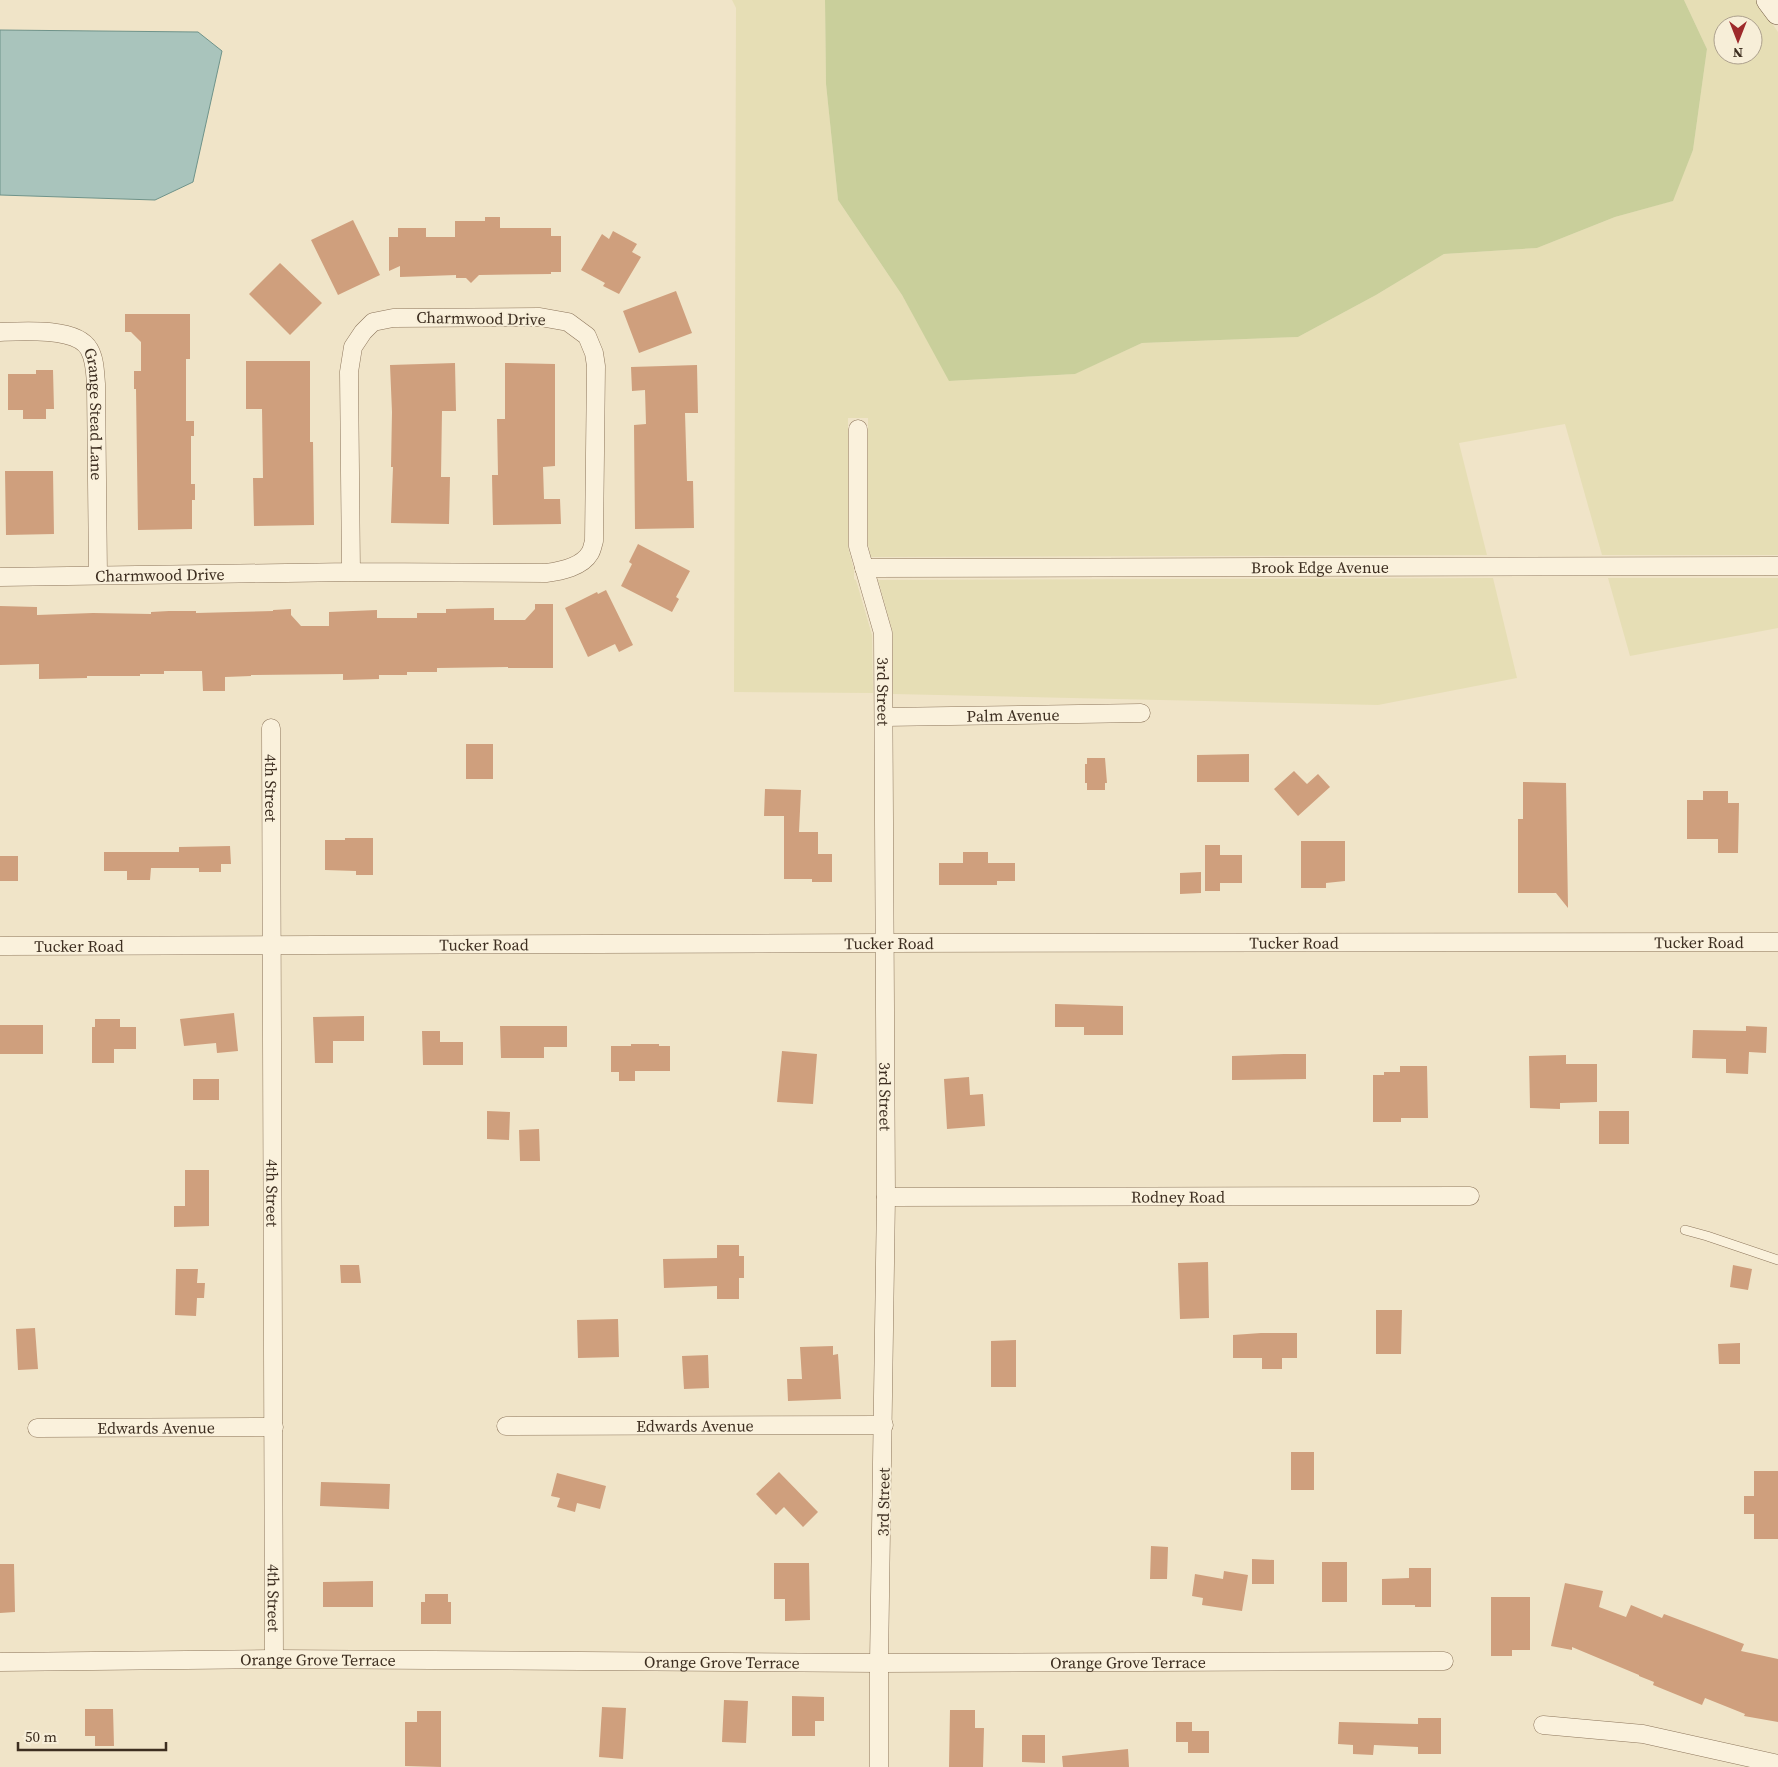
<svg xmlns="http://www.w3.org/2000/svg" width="1778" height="1767" viewBox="0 0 1778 1767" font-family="'Source Serif 4',serif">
<rect width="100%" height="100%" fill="#f0e4c8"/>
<!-- farmland -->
<path fill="#e6deb5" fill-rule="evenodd" d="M 732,0 L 825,0 L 826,84 L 838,200 L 902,295 L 950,381 L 1074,374 L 1142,343 L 1298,337 L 1376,295 L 1444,254 L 1537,248 L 1615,217 L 1672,201 L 1693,150 L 1707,49 L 1684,0 L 1756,0 L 1778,32 L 1778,555 L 1602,555 L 1565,424 L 1459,443 L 1487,555 L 871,557 L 868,544 L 868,418 L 848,418 L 848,547 L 854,570 L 854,579 L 856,580 L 872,635 L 873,693 L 734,692 L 736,8 ZM 1723,25 L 1753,25 L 1753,55 L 1723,55 Z
M 1493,578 L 1517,678 L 1378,705 L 893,694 L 893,633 L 878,580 Z
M 1608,578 L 1778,578 L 1778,628 L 1630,656 Z"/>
<!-- green -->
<path fill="#c9cf9b" d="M 825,0 L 1684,0 L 1707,49 L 1693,150 L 1673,201 L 1615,217 L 1537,248 L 1444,254 L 1376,295 L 1298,337 L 1142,343 L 1075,374 L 949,381 L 902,295 L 838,200 L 826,84 Z"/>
<!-- water -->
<path fill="#a9c4bc" stroke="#6f938a" d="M 0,30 L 198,32 L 222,51 L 193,182 L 155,200 L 0,195 Z"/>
<!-- building -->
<path fill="#cf9f7d" d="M 485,217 L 500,217 L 500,228 L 551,228 L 551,236 L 561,236 L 561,272 L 551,272 L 551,274 L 479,275 L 471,283 L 466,278 L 456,278 L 456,275 L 400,277 L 400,266 L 389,271 L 389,237 L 398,237 L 398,228 L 426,228 L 426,237 L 455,237 L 455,221 L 485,221 Z
M 353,220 L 380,275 L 338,295 L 311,240 Z
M 613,231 L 637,244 L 632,252 L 641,257 L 619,294 L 603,286 L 605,283 L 581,270 L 602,234 L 609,239 Z
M 280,263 L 322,303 L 290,335 L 249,294 Z
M 676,291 L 692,333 L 639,353 L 623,311 Z
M 125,314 L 190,314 L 190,359 L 186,359 L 186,421 L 194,421 L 194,436 L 191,436 L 191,484 L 195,484 L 195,500 L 192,500 L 192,529 L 138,530 L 136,389 L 134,389 L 134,371 L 141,371 L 141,342 L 131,332 L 125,332 Z
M 246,361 L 310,361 L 310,442 L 313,442 L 314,525 L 254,526 L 253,478 L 263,478 L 262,409 L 246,409 Z
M 455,363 L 456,411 L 442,411 L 441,477 L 450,477 L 449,524 L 391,523 L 393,467 L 391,467 L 392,412 L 390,365 Z
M 505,363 L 555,364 L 555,466 L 543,467 L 544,499 L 560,499 L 561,524 L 493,525 L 492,475 L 498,475 L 497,419 L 505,419 Z
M 697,365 L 698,413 L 685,413 L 687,481 L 693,481 L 694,528 L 635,529 L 634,425 L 646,424 L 645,390 L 632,391 L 631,367 Z
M 36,370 L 53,370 L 54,409 L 46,409 L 46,419 L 23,419 L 23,410 L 8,410 L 8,374 L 36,374 Z
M 5,471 L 53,471 L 54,534 L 6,535 Z
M 638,544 L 690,571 L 676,597 L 679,599 L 672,612 L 621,586 L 632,564 L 629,562 Z
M 606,590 L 633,645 L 619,652 L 615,644 L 588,657 L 565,608 L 597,592 L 598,594 Z
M 535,604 L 553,604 L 553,668 L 508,668 L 508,667 L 437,668 L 437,672 L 407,672 L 407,675 L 379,675 L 379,679 L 343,680 L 343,674 L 251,675 L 251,676 L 225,677 L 225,691 L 203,691 L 202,671 L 164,671 L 164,674 L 140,674 L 140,676 L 87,676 L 87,678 L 39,679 L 39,664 L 0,665 L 0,606 L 37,607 L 37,615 L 93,613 L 151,614 L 151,612 L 169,611 L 196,611 L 196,613 L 273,611 L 273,610 L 291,609 L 291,615 L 301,626 L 329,626 L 329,612 L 377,610 L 377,618 L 417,618 L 417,613 L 446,613 L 446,609 L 494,608 L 494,620 L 525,620 L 535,609 Z
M 466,744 L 493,744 L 493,779 L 466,779 Z
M 1249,754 L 1249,782 L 1197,782 L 1197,755 Z
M 1087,758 L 1105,758 L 1107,783 L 1105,783 L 1105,790 L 1087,790 L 1087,783 L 1085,783 L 1085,764 L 1087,764 Z
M 1294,771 L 1307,784 L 1318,774 L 1330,787 L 1298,816 L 1274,789 Z
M 1523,782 L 1566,783 L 1568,908 L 1556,893 L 1518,893 L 1518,819 L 1523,819 Z
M 765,789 L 801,790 L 799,832 L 818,832 L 818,854 L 832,854 L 832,882 L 812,882 L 812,879 L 784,879 L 784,816 L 764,816 Z
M 1703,791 L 1728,791 L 1728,803 L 1739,803 L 1738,853 L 1718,853 L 1718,839 L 1687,839 L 1687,800 L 1703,800 Z
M 345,838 L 373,838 L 373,875 L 356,875 L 356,871 L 325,870 L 325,840 L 345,840 Z
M 1301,841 L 1345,841 L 1345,881 L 1326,883 L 1326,888 L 1301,888 Z
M 1205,845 L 1220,845 L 1220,855 L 1242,855 L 1242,883 L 1220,883 L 1220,891 L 1205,891 Z
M 230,846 L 231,864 L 221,864 L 221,872 L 199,872 L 199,868 L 151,868 L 150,880 L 127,880 L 127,871 L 104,871 L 104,852 L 179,852 L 179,847 Z
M 963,852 L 988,852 L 988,863 L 1015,863 L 1015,881 L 997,881 L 997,885 L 939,885 L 939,863 L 963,863 Z
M 0,856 L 18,856 L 18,881 L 0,881 Z
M 1201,872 L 1201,893 L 1180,894 L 1180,873 Z
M 1055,1004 L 1123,1006 L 1123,1035 L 1084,1035 L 1084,1027 L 1055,1027 Z
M 234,1013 L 238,1051 L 217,1053 L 216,1043 L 184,1046 L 180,1019 Z
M 364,1016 L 364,1041 L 333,1041 L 333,1063 L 315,1063 L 313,1017 Z
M 95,1019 L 120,1019 L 120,1027 L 136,1027 L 136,1049 L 114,1049 L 114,1063 L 92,1063 L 92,1027 L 95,1027 Z
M 0,1025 L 43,1025 L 43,1054 L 0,1054 Z
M 500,1026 L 567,1026 L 567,1047 L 544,1047 L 544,1058 L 501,1058 Z
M 1746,1026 L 1767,1027 L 1766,1053 L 1749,1052 L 1748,1074 L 1726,1073 L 1726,1059 L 1692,1058 L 1693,1030 L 1746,1031 Z
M 422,1031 L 440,1031 L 440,1042 L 463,1042 L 463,1065 L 423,1065 Z
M 631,1044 L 659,1044 L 659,1046 L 670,1046 L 670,1071 L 635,1071 L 635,1081 L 619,1081 L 619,1072 L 611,1072 L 611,1046 L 631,1046 Z
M 782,1051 L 817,1054 L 813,1104 L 777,1102 Z
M 1284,1054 L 1306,1054 L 1306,1079 L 1232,1080 L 1232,1056 Z
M 1566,1055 L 1566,1064 L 1597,1064 L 1597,1102 L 1560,1103 L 1560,1109 L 1530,1108 L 1529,1056 Z
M 1400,1066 L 1427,1066 L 1428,1118 L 1401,1118 L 1401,1122 L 1373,1122 L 1373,1075 L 1384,1075 L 1384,1072 L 1400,1072 Z
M 969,1077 L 970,1095 L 983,1094 L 985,1126 L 947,1129 L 944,1079 Z
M 193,1079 L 219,1079 L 219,1100 L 193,1100 Z
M 487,1111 L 510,1112 L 509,1140 L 487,1139 Z
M 1599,1111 L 1629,1111 L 1629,1144 L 1599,1144 Z
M 539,1129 L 540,1161 L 520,1161 L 519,1130 Z
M 185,1170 L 209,1170 L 209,1226 L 174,1227 L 174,1206 L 185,1206 Z
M 717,1245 L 739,1245 L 739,1256 L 744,1256 L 744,1278 L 739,1278 L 739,1299 L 717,1299 L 717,1286 L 664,1288 L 663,1259 L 717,1258 Z
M 1208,1262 L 1209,1318 L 1180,1319 L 1178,1263 Z
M 340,1265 L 359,1265 L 361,1283 L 341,1283 Z
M 1733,1265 L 1752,1269 L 1748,1290 L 1730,1287 Z
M 176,1269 L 198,1269 L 197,1283 L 205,1283 L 204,1298 L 197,1298 L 196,1316 L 175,1315 Z
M 1376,1310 L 1402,1310 L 1401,1354 L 1376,1354 Z
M 618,1319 L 619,1357 L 578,1358 L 577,1320 Z
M 35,1328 L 38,1369 L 18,1370 L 16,1329 Z
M 1261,1333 L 1297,1333 L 1297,1358 L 1282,1358 L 1282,1369 L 1262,1369 L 1262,1358 L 1233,1358 L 1233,1335 Z
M 1016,1340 L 1016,1387 L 991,1387 L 991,1341 Z
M 1740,1343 L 1740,1364 L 1719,1364 L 1718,1344 Z
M 833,1346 L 833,1355 L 838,1354 L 841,1399 L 788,1401 L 787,1379 L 802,1379 L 800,1347 Z
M 708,1355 L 709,1388 L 684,1389 L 682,1356 Z
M 1291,1452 L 1314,1452 L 1314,1490 L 1291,1490 Z
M 1754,1471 L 1778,1471 L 1778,1539 L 1754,1539 L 1754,1514 L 1744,1514 L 1744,1496 L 1754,1496 Z
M 779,1472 L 818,1512 L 803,1527 L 784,1507 L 776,1515 L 756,1494 Z
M 557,1473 L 606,1486 L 600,1509 L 577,1503 L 575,1512 L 557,1507 L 560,1498 L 551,1496 Z
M 321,1482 L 390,1484 L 389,1509 L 320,1506 Z
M 1151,1546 L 1168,1547 L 1167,1579 L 1150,1579 Z
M 1252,1559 L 1274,1560 L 1274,1584 L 1252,1584 Z
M 1322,1562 L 1347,1562 L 1347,1602 L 1322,1602 Z
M 774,1563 L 809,1563 L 810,1620 L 785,1621 L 785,1599 L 774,1599 Z
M 0,1564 L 14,1564 L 15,1612 L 0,1613 Z
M 1409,1568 L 1431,1568 L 1431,1607 L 1415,1607 L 1415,1605 L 1382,1605 L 1382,1579 L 1409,1578 Z
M 1224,1571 L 1248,1575 L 1242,1611 L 1202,1605 L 1203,1598 L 1192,1596 L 1195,1574 L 1223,1579 Z
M 373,1581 L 373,1607 L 323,1607 L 323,1582 Z
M 1565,1583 L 1603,1591 L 1599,1607 L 1626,1617 L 1631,1605 L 1662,1618 L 1664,1614 L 1744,1644 L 1741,1651 L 1778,1659 L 1778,1722 L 1744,1716 L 1745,1714 L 1705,1698 L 1702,1705 L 1653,1685 L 1654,1682 L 1639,1676 L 1639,1675 L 1572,1647 L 1572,1650 L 1551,1646 Z
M 425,1594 L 448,1594 L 448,1602 L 451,1602 L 451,1624 L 421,1624 L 421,1602 L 425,1602 Z
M 1491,1597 L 1530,1597 L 1530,1650 L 1512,1650 L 1512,1656 L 1491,1656 Z
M 792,1696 L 824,1697 L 824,1721 L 815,1721 L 815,1736 L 792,1736 Z
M 724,1700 L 748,1701 L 746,1743 L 722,1742 Z
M 602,1707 L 626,1708 L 623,1759 L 599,1757 Z
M 85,1709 L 113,1709 L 114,1746 L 95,1746 L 95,1736 L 85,1736 Z
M 950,1710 L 975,1710 L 975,1728 L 984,1728 L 983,1767 L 949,1767 Z
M 417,1711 L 441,1711 L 441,1767 L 405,1766 L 405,1722 L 417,1722 Z
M 1418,1718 L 1441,1718 L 1441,1754 L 1418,1754 L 1418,1747 L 1374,1745 L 1373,1755 L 1353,1754 L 1353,1745 L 1338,1744 L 1339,1722 L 1418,1724 Z
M 1176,1722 L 1192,1722 L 1192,1731 L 1209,1731 L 1209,1753 L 1188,1753 L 1188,1742 L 1176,1742 Z
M 1022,1735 L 1045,1735 L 1045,1763 L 1022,1762 Z
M 1128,1749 L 1129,1767 L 1063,1767 L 1062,1756 Z"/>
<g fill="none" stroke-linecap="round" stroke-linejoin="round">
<!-- service casing -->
<g stroke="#8d765c" stroke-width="10">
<path id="service" d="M 1685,1230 L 1707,1236 L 1778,1260"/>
</g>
<!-- minor casing -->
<g stroke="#8d765c" stroke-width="19">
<g id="minor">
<path id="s1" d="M 0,332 C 22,331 77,327 89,349 C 95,359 95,372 96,384 L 98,575"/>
<path id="s2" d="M 858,429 L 858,546 L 883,633 L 886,1197 L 879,1663 L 879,1767"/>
<path id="s3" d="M 864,568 L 1778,566"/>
<path id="s4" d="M 0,577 L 351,572 L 546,573 C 561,571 582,567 590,553 C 592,550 593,544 594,541 L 596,366 L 594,353 L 587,336 L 568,322 L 540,317 L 393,318 L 373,322 L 363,332 L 353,347 L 349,372 L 351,572"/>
<path id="s5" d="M 884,717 L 1141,713"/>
<path id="s6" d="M 271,728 L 274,1659"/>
<path id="s7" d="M 0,946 L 885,943 L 1778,942"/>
<path id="s8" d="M 886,1197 L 1470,1196"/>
<path id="s9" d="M 506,1426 L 884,1425"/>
<path id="s10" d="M 37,1428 L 274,1427"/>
<path id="s11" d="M 0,1662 L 274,1659 L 879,1663 L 1444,1661"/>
<path d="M 1543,1725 L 1643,1734 L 1778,1764"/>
</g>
</g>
<!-- secondary casing -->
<g stroke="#6f573f" stroke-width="26">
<path id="secondary" d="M 1769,0 L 1778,12"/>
</g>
<!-- service -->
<use href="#service" stroke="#faf1dc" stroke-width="9"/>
<!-- minor -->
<use href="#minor" stroke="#faf1dc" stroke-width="18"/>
<!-- secondary -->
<use href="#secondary" stroke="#faf1dc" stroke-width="25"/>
</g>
<g text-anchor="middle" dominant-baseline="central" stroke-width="4" stroke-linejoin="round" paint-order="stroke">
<!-- street labels -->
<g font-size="16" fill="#3d2e20" stroke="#f7eed8">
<text transform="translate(481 318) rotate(1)">Charmwood Drive</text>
<text stroke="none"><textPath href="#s1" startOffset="160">Grange Stead Lane</textPath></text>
<text stroke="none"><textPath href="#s3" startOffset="456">Brook Edge Avenue</textPath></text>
<text stroke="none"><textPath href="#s4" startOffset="160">Charmwood Drive</textPath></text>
<text stroke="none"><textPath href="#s2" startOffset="266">3rd Street</textPath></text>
<text stroke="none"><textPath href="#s5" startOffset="129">Palm Avenue</textPath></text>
<text stroke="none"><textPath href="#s6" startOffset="60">4th Street</textPath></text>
<text stroke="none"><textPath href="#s7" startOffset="1294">Tucker Road</textPath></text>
<text stroke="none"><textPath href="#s7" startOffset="1699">Tucker Road</textPath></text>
<text stroke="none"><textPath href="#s7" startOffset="889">Tucker Road</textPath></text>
<text stroke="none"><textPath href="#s7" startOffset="484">Tucker Road</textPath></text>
<text stroke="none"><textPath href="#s7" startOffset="79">Tucker Road</textPath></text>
<text stroke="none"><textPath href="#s2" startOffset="671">3rd Street</textPath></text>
<text stroke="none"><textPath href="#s6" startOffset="465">4th Street</textPath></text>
<text stroke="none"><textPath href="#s8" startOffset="292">Rodney Road</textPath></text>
<text stroke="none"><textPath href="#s9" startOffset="189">Edwards Avenue</textPath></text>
<text stroke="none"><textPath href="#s10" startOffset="119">Edwards Avenue</textPath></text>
<text transform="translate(883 1502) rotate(-89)">3rd Street</text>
<text stroke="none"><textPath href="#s6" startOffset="870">4th Street</textPath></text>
<text stroke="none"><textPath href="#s11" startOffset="318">Orange Grove Terrace</textPath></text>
<text stroke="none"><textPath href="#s11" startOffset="722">Orange Grove Terrace</textPath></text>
<text stroke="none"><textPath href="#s11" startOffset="1128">Orange Grove Terrace</textPath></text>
</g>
</g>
<!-- north arrow -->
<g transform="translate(1738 40) rotate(180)"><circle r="24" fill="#f7eed8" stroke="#ada18e"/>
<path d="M0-4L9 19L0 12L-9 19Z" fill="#9e2a2b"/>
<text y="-8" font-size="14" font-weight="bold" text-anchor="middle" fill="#3d2e20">N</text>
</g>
<!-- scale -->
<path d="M18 1742v8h148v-8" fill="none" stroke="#3d2e20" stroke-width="2.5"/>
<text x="25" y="1742" font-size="15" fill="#3d2e20" stroke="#f7eed8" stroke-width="4" paint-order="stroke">50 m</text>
</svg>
